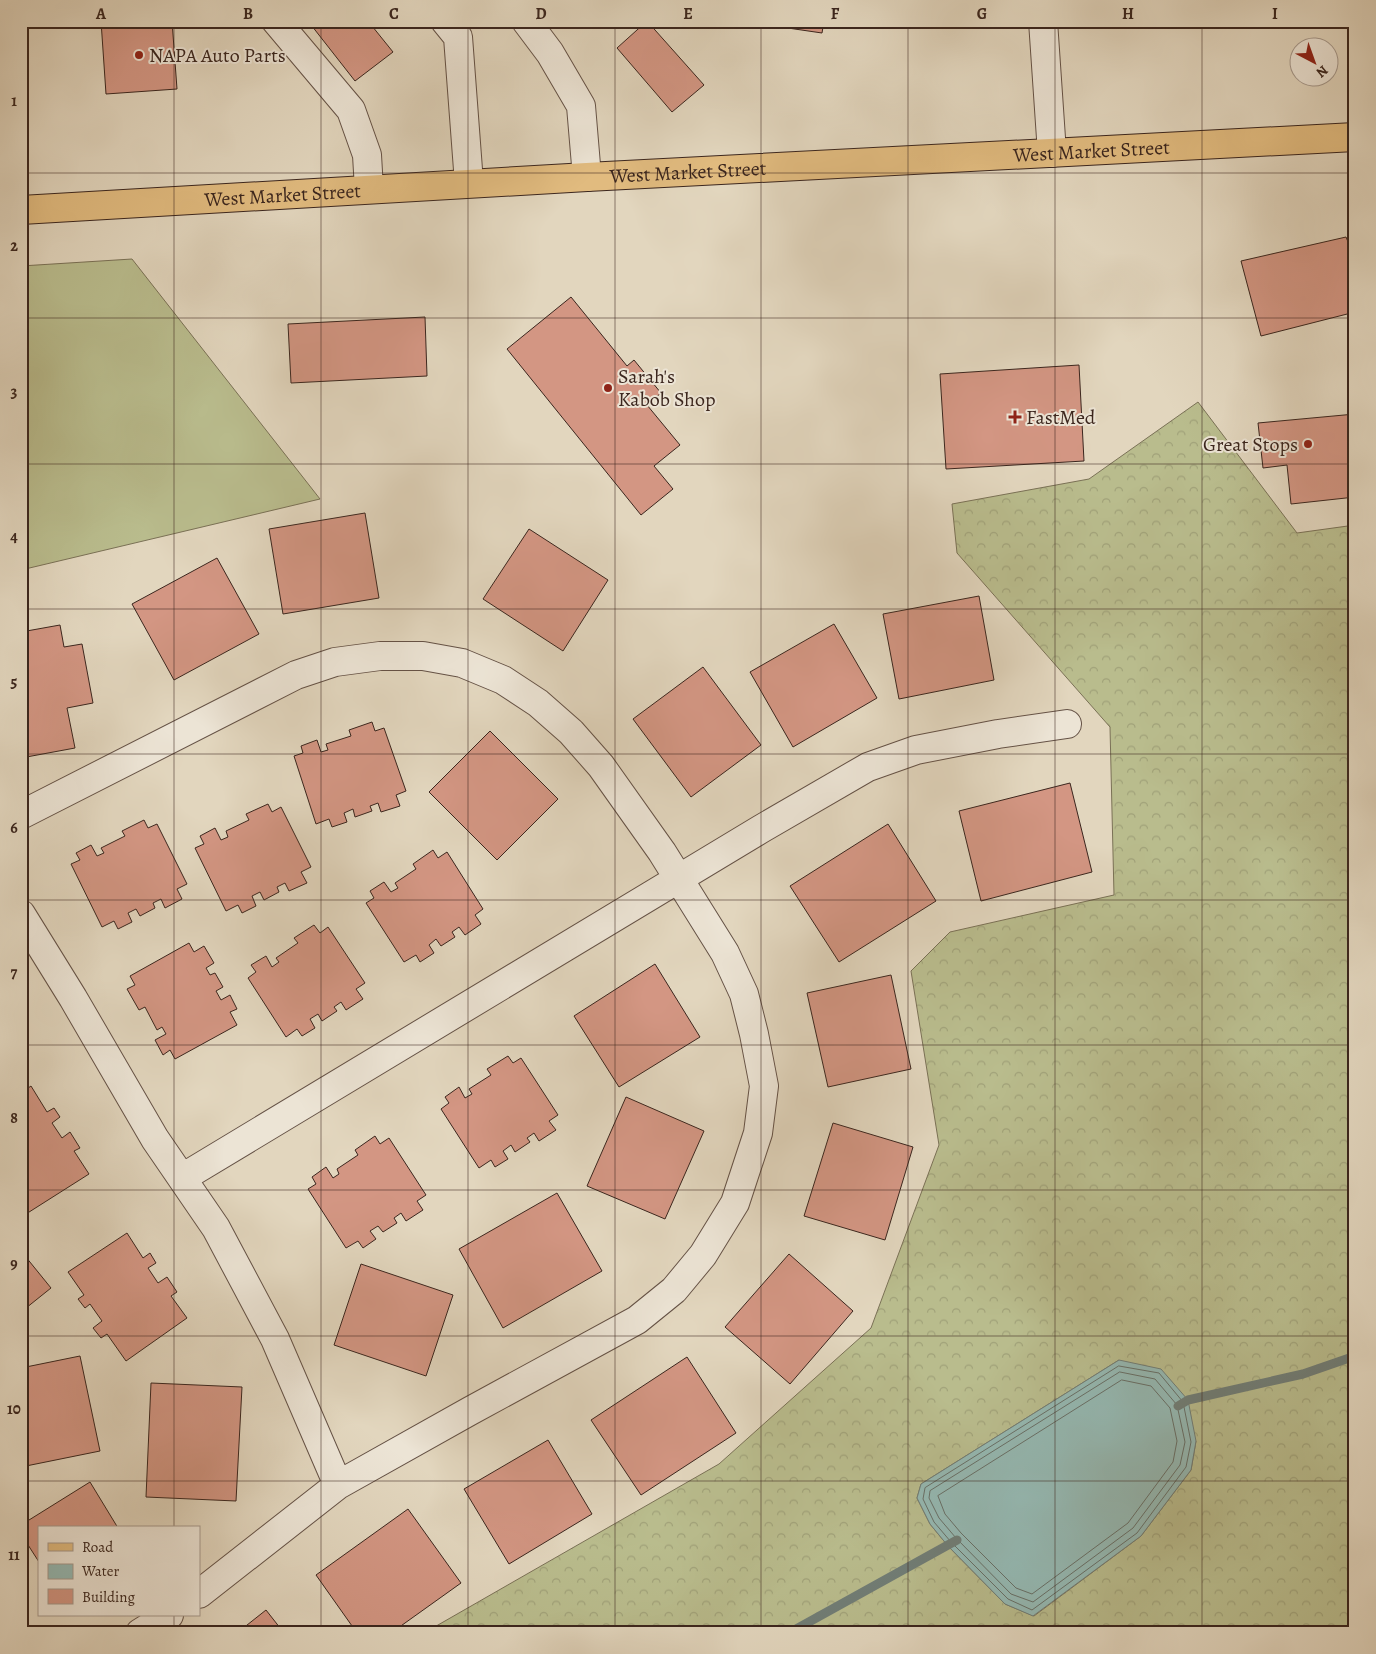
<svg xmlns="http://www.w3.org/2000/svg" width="1376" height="1654" viewBox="0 0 1376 1654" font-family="Alegreya,serif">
<defs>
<pattern id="forest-crowns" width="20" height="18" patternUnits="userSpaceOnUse" patternTransform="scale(1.25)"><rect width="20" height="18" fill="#b9bc8d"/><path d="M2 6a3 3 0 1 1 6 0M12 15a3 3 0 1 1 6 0" fill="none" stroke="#a0a179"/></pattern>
</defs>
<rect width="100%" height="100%" fill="#e2d6be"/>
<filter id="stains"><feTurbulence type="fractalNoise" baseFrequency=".004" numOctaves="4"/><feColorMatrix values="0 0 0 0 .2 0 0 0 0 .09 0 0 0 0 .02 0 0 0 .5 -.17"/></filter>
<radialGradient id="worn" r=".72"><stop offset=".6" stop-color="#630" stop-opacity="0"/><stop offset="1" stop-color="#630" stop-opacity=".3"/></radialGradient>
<!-- grass -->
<path fill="#b9bc8d" stroke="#7a7156" d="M 132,259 L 320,499 L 21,570 L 21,266 Z"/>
<!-- forest -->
<path fill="url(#forest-crowns)" stroke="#7a7156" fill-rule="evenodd" d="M 1198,402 L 1297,533 L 1355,525 L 1355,1633 L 424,1633 L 719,1464 L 871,1328 L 939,1145 L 911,971 L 950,932 L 1114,895 L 1110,727 L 957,553 L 952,504 L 1089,479 ZM 1119,1360 L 1196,1441 L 1191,1470 L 1141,1536 L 1034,1616 L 1005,1604 L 948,1546 L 930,1524 L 917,1498 L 921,1484 Z"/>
<!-- water -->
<path fill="#95b9b3" stroke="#717e77" d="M 1119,1360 L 1161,1369 L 1188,1400 L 1196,1441 L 1191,1470 L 1141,1536 L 1033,1616 L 1005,1604 L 948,1546 L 930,1524 L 917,1498 L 921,1484 Z"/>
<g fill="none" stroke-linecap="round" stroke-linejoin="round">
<!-- shore -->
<path stroke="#687068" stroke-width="1" d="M 1119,1366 L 1159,1373 L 1183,1402 L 1191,1442 L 1186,1467 L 1137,1533 L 1032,1610 L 1008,1599 L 951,1542 L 934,1522 L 923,1499 L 925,1488 Z
M 1120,1372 L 1155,1379 L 1177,1405 L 1185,1442 L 1180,1465 L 1133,1528 L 1033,1602 L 1011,1594 L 956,1538 L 939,1518 L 929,1498 L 930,1491 Z
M 1122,1380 L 1151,1386 L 1170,1408 L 1177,1441 L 1173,1462 L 1128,1523 L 1032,1594 L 1016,1588 L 961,1533 L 945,1514 L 938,1496 Z"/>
<!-- stream -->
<path stroke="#717e77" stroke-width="9" d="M 1178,1406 L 1188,1400 L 1303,1374 L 1355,1356
M 789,1633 L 957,1540"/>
</g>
<!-- building -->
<path fill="#d39683" stroke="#3b261e" d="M 101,21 L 172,21 L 177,89 L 106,94 Z
M 308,21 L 368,21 L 393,52 L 355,81 Z
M 647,21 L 704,85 L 672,112 L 617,48 Z
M 781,21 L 824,21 L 822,33 L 781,27 Z
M 1346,237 L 1355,259 L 1355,312 L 1261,336 L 1241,261 Z
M 571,297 L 627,366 L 634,360 L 661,393 L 647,405 L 680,445 L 654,466 L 673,489 L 641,515 L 507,349 Z
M 425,317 L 427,376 L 291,383 L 288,324 Z
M 1079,365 L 1084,461 L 946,469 L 940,374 Z
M 1355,414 L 1355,497 L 1291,504 L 1287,465 L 1263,468 L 1258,423 Z
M 365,513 L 379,598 L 283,614 L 269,529 Z
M 529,529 L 608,580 L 563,651 L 483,599 Z
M 217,558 L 259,634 L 174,680 L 132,604 Z
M 979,596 L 994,680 L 899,699 L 883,614 Z
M 834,624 L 877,698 L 793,747 L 750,672 Z
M 60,625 L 64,647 L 82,644 L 93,703 L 67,708 L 75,748 L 21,758 L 21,632 Z
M 703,667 L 761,745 L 691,797 L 633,719 Z
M 372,722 L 375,731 L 384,728 L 406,791 L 396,795 L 400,806 L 381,812 L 378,803 L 370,806 L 372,811 L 355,817 L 353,809 L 344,813 L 347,822 L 332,827 L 329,819 L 316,824 L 294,756 L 303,753 L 301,746 L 317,740 L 321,752 L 328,750 L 326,744 L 351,736 L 349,730 Z
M 490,731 L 558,799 L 497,860 L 429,792 Z
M 1070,783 L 1092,872 L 981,901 L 959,811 Z
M 268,804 L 272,812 L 281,807 L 311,867 L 301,872 L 307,883 L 289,891 L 285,883 L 277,887 L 279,892 L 264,900 L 260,892 L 252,896 L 256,906 L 242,913 L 238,905 L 226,911 L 195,848 L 204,844 L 200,836 L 215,828 L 221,840 L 228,837 L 226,831 L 249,820 L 246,814 Z
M 144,820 L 148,828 L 157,824 L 187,884 L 177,889 L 182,899 L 165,908 L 161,899 L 153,903 L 155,908 L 140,916 L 136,909 L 128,913 L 132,922 L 118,929 L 114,921 L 102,927 L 71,864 L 80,860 L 76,853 L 91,845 L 97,856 L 104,853 L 101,848 L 125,836 L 122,831 Z
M 888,824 L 936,901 L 839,962 L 790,886 Z
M 433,850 L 438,858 L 447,852 L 483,909 L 475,915 L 481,924 L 465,935 L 459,927 L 452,932 L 455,937 L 441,946 L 436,939 L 429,945 L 434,953 L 420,962 L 416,955 L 404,962 L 366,903 L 374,898 L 370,891 L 384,882 L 391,892 L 398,888 L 395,883 L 416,869 L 413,864 Z
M 314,925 L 320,933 L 328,927 L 365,983 L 356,989 L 363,999 L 346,1010 L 341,1002 L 334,1007 L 337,1011 L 322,1021 L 318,1014 L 310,1019 L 315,1028 L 302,1036 L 297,1029 L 286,1037 L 248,978 L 256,972 L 251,965 L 266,956 L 272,967 L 279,962 L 276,958 L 298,943 L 294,938 Z
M 189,943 L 194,952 L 204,946 L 214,963 L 206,968 L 210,975 L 215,973 L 223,987 L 216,991 L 221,1000 L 230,995 L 237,1009 L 230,1012 L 237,1025 L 175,1059 L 170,1050 L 163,1055 L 155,1040 L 166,1034 L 162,1027 L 157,1030 L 145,1007 L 139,1010 L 127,989 L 135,985 L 130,976 Z
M 655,964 L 700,1037 L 619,1087 L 574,1016 Z
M 891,975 L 911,1069 L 828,1087 L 807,993 Z
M 508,1056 L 513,1063 L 521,1058 L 558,1115 L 549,1121 L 556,1130 L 539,1141 L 534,1133 L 527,1138 L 530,1142 L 515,1152 L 511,1145 L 503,1151 L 508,1159 L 495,1167 L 491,1160 L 479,1168 L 441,1109 L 449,1103 L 445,1097 L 459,1087 L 465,1098 L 472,1094 L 469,1089 L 491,1075 L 487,1069 Z
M 31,1086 L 47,1112 L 54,1108 L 60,1117 L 52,1123 L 62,1138 L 70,1132 L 80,1148 L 74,1151 L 89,1174 L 26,1214 L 21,1206 L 21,1093 Z
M 626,1097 L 704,1131 L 665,1219 L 587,1186 Z
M 833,1123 L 913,1147 L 885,1240 L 804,1216 Z
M 375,1136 L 380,1144 L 389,1138 L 426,1195 L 417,1201 L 423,1210 L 406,1221 L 401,1213 L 394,1218 L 397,1223 L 383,1232 L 378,1226 L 370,1231 L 376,1239 L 363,1248 L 358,1241 L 346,1248 L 308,1189 L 316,1184 L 312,1177 L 326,1167 L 333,1178 L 339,1174 L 337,1169 L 358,1155 L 355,1150 Z
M 557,1193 L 602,1271 L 503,1328 L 459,1249 Z
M 127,1233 L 143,1258 L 150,1253 L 156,1263 L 148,1268 L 158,1283 L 167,1277 L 177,1292 L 171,1296 L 187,1318 L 126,1361 L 107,1334 L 101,1338 L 93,1328 L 102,1321 L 90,1304 L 85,1308 L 78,1299 L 84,1295 L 68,1272 Z
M 21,1251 L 51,1288 L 21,1312 Z
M 789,1254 L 853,1311 L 790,1384 L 725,1327 Z
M 361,1264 L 453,1295 L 426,1376 L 334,1345 Z
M 80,1356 L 100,1451 L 21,1467 L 21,1368 Z
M 687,1357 L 736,1433 L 641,1495 L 591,1420 Z
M 151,1383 L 242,1387 L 236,1501 L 146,1497 Z
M 548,1440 L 592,1514 L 509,1564 L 464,1489 Z
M 90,1482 L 118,1528 L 39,1528 L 39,1562 L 21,1534 L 21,1525 Z
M 408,1509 L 461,1583 L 391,1633 L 357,1633 L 316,1575 Z
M 266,1610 L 284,1633 L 237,1633 Z"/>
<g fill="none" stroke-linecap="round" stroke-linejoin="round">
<!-- minor casing -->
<g stroke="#655246" stroke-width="30">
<path id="minor" d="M 276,21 L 351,110 L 367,155 L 369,189
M 445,21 L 458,37 L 469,183
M 526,21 L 550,53 L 581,106 L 587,177
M 1043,21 L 1052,153
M 21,815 L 296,675 L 335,662 L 380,656 L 423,656 L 462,663 L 503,680 L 538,703 L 571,732 L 601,766 L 662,852 L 725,953 L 744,994 L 754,1034 L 764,1086 L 758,1133 L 735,1203 L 703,1255 L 674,1290 L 637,1320 L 470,1411 L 338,1485 L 275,1339 L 216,1228 L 155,1139 L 73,998 L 21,914
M 182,1178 L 761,829 L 868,767 L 916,750 L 998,734 L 1067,724
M 199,1594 L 338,1485
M 140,1633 L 169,1615"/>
</g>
<!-- major casing -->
<g stroke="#3b261e" stroke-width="30">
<g id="major">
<path id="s1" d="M 21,210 L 587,177 L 1355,137"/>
</g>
</g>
<!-- minor -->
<use href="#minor" stroke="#ece4d5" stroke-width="28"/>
<!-- major -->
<use href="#major" stroke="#e1bb7f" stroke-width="28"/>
</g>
<!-- grid -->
<path fill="none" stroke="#3b261e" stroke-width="1" stroke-opacity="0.55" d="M 174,21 L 174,1528M 321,21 L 321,1633M 468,21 L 468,1633M 615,21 L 615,1633M 761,21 L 761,1633M 908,21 L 908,1633M 1055,21 L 1055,1633M 1202,21 L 1202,1633M 21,173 L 1355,173M 21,318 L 1355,318M 21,464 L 1355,464M 21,609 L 1355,609M 21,754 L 1355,754M 21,900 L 1355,900M 21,1045 L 1355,1045M 21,1190 L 1355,1190M 21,1336 L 1355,1336M 21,1481 L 1355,1481M 174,1615 L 174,1633"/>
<!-- markers -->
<g fill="#8f2418" stroke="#ece4d5" stroke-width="2">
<circle cx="139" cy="55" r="5"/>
<circle cx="608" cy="388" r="5"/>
<path d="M1012.5 409.5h5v5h5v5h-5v5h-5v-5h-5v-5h5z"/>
<circle cx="1308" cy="444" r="5"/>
</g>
<g text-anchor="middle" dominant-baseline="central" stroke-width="4" stroke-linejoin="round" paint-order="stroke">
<!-- poi labels -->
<g font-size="20" fill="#3b261e" stroke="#ece4d5" text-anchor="start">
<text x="149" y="55">NAPA Auto Parts</text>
<text x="618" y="376">Sarah's<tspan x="618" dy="23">Kabob Shop</tspan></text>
<text x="1026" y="417">FastMed</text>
<text x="1298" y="444" text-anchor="end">Great Stops</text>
</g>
<!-- street labels -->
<g font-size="20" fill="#3b261e" stroke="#ece4d5">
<text stroke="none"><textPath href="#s1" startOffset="1072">West Market Street</textPath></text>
<text stroke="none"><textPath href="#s1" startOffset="668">West Market Street</textPath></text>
<text stroke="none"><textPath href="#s1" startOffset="262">West Market Street</textPath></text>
</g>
</g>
<!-- margin -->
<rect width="1376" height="1654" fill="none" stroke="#e2d6be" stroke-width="55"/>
<!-- legend -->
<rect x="38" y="1526" width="162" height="90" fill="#ece4d5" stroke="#a5988c"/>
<rect x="48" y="1543" width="25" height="8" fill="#e1bb7f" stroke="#a5988c"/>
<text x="82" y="1552" font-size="15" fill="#3b261e">Road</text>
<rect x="48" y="1564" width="25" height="15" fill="#95b9b3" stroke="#a5988c"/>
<text x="82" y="1576" font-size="15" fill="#3b261e">Water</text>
<rect x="48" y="1589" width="25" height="15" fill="#d39683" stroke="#a5988c"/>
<text x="82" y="1602" font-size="15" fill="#3b261e">Building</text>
<!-- north arrow -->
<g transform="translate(1314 62) rotate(139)"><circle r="24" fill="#ece4d5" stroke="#a5988c"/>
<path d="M0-4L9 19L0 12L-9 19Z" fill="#8f2418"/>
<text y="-8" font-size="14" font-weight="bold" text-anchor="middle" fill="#3b261e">N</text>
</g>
<rect x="28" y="28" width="1320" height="1598" fill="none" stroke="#3b261e" stroke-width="2"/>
<g font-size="16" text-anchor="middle" font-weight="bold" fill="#3b261e">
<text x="101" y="19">A</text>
<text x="248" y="19">B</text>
<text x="394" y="19">C</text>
<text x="541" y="19">D</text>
<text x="688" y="19">E</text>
<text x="835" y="19">F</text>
<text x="982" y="19">G</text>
<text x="1128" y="19">H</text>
<text x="1275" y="19">I</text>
<text x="14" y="106">1</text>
<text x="14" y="251">2</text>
<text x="14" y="397">3</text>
<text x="14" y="542">4</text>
<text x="14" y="687">5</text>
<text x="14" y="833">6</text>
<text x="14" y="978">7</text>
<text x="14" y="1123">8</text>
<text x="14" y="1269">9</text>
<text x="14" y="1414">10</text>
<text x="14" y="1560">11</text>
</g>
<rect width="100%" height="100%" filter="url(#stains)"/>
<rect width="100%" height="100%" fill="url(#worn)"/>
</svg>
